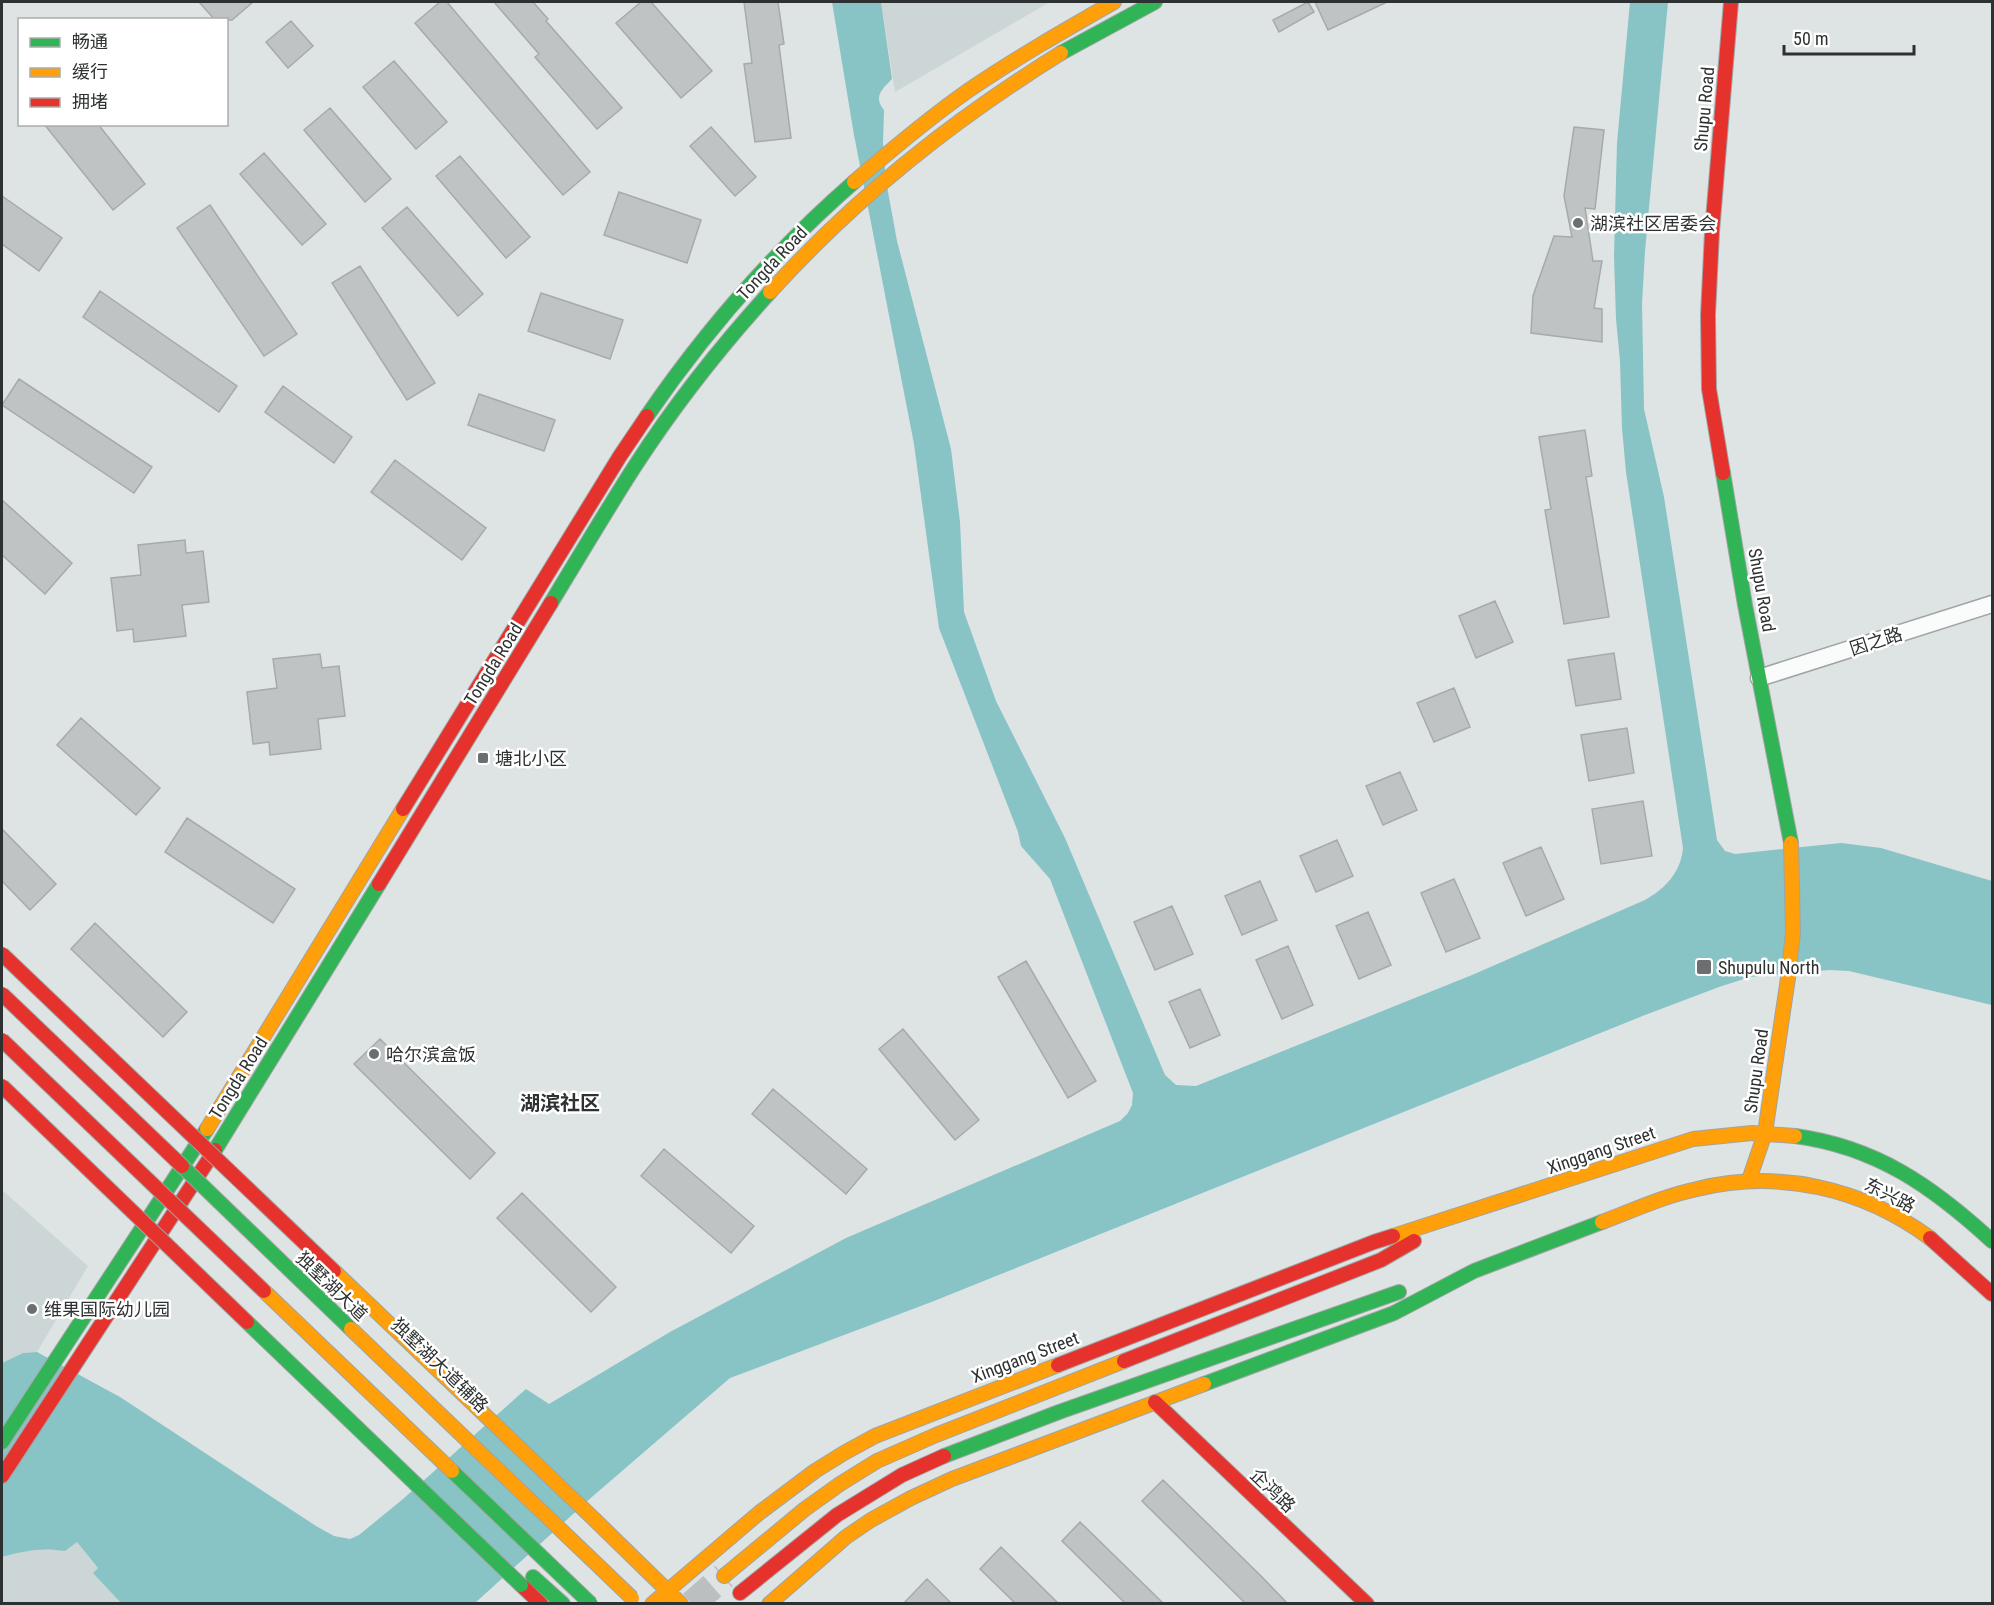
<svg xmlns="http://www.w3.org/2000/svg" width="1994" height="1605" viewBox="0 0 1994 1605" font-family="'Roboto Condensed','Noto Sans SC',sans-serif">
<rect width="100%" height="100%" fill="#dee3e3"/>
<!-- built -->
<path fill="#ccd6d6" d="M 881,2 L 1050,2 L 895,92 Z
M 2,1190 L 88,1266 L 37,1352 L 23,1353 L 2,1363 Z
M 77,1542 L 98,1568 L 94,1573 L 121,1603 L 2,1604 L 2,1557 L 28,1550 L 54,1549 L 65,1551 Z"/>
<!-- water -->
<path fill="#88c3c6" d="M 832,2 L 881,2 L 892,79 C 882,89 873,97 884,110 L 883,143 L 886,181 L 897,241 L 951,449 L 960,522 L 964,612 L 996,701 L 1065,838 L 1165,1075 L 1176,1085 L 1196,1086 L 1472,975 L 1645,900 C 1665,889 1681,872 1683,848 L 1626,472 L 1622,428 L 1620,361 L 1616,319 L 1614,256 L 1617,143 L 1630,2 L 1668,2 L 1645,251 L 1642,304 L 1644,409 L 1664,497 L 1717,840 L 1725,851 L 1735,854 L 1841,843 L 1881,848 L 1992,881 L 1992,1005 L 1849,971 L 1829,970 L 1750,977 L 1719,987 L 1645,1015 L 934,1301 L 730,1378 L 593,1496 L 475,1603 L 121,1603 L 93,1573 L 98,1568 L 77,1542 L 65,1551 C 43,1547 23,1551 2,1557 L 2,1363 L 23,1353 L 37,1352 L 120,1397 L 316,1526 L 334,1536 L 350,1539 L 359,1535 L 403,1499 L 526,1389 L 549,1404 L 670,1332 L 846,1238 L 1120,1121 L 1128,1113 L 1132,1105 L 1133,1093 L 1050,879 L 1021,846 L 1018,832 L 939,628 L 914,444 L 854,135 Z"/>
<!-- building -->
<path fill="#bfc3c3" stroke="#a7aaab" stroke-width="1.5" d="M 199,2 L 253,2 L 232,20 L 215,20 Z
M 440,2 L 447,2 L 590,172 L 563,195 L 415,23 Z
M 494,2 L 533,2 L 548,19 L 546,21 L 622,108 L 597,129 L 535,57 L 539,54 Z
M 641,2 L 651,2 L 712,71 L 681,98 L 616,23 Z
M 744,2 L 778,2 L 784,44 L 779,45 L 791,138 L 755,142 L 744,64 L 752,63 Z
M 1308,2 L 1314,12 L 1279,32 L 1273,20 Z
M 1315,2 L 1387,2 L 1328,30 Z
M 291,21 L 313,46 L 288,68 L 266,42 Z
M 394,61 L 447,122 L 416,149 L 363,87 Z
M 330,108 L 391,179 L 365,202 L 304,130 Z
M 44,124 L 98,124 L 145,184 L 113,210 Z
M 711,127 L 756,177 L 735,196 L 690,146 Z
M 1574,127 L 1604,130 L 1595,209 L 1585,208 L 1593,261 L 1602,261 L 1594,308 L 1602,309 L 1602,342 L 1531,333 L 1533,296 L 1554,236 L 1572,237 L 1564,196 Z
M 264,153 L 326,224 L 302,245 L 240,174 Z
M 460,156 L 530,237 L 506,258 L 436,176 Z
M 619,192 L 701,220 L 687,263 L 604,235 Z
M 2,196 L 62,238 L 39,271 L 2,244 Z
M 210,205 L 297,334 L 264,356 L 177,228 Z
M 407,207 L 483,294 L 458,316 L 382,228 Z
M 360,266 L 435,383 L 407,400 L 332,283 Z
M 100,291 L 237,386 L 219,412 L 83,317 Z
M 541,293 L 623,320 L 610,359 L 528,331 Z
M 19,379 L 152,467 L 134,493 L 2,405 Z
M 283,386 L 352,437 L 334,463 L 265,412 Z
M 479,394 L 555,420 L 544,451 L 468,425 Z
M 1585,430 L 1592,476 L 1586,477 L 1609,617 L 1564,624 L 1545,510 L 1551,509 L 1539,437 Z
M 395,460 L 486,528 L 462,560 L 371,492 Z
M 2,500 L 72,563 L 45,594 L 2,555 Z
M 185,540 L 186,553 L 203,551 L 209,602 L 182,605 L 186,636 L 134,642 L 133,629 L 117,631 L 111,578 L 141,575 L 138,545 Z
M 1495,601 L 1513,642 L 1476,658 L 1459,616 Z
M 1614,653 L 1621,699 L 1576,706 L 1568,660 Z
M 320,654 L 322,668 L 339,666 L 345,716 L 318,719 L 321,749 L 270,755 L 269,742 L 253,744 L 247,692 L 277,688 L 273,659 Z
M 1454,688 L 1470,727 L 1434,742 L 1417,703 Z
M 81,718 L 160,788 L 136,815 L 57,745 Z
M 1627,728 L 1634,773 L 1589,781 L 1581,735 Z
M 1400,772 L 1417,810 L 1383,825 L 1366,786 Z
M 1643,801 L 1652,856 L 1601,864 L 1592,809 Z
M 187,818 L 295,889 L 273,923 L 165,852 Z
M 2,829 L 56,884 L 30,910 L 2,881 Z
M 1337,840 L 1353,876 L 1316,892 L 1300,856 Z
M 1541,847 L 1564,899 L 1526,916 L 1503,863 Z
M 1454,879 L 1480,938 L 1446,952 L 1421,893 Z
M 1260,881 L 1277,920 L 1242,935 L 1225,896 Z
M 1172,906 L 1193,954 L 1155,970 L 1134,922 Z
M 1368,912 L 1391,965 L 1359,979 L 1336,926 Z
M 95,923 L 187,1012 L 163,1037 L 71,949 Z
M 1288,946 L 1313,1005 L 1282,1019 L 1256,960 Z
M 1026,961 L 1096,1081 L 1068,1098 L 998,977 Z
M 1200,989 L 1220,1035 L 1190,1048 L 1169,1002 Z
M 903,1029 L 979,1120 L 955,1140 L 879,1049 Z
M 380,1039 L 495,1153 L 470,1179 L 354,1064 Z
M 773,1089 L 867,1169 L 846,1194 L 752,1114 Z
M 664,1149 L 754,1226 L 731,1253 L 641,1176 Z
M 522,1193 L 616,1287 L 591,1312 L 497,1218 Z
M 1163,1480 L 1260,1575 L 1288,1604 L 1246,1604 L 1142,1501 Z
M 1080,1522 L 1164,1604 L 1126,1604 L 1062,1541 Z
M 1001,1547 L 1059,1604 L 1016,1604 L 980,1569 Z
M 927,1579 L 952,1604 L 903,1604 Z"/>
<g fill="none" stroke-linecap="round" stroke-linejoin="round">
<!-- primary-tunnel -->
<path stroke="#bbbfbf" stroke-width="27" stroke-dasharray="27 14" stroke-linecap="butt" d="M 692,1604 L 724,1576"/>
<!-- street casing -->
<g stroke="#a0a4a4" stroke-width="19">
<path id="street" d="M 1759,678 L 1992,604"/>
</g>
<!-- fast casing -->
<g stroke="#a0a4a4" stroke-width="16">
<path id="fast" d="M 1061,53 L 1155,2
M 647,416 C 706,330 776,250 854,182
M 1723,473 L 1745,605 L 1791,843
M 551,603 C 579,557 606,511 635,466 C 675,404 721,346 770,292
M 1795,1136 C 1877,1147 1933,1187 1992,1241
M 215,1150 L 379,884
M 1204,1384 L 1394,1313 L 1474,1271 L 1602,1222
M 2,1442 L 207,1129
M 944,1456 L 1059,1412 L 1399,1292
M 533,1577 L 563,1604"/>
</g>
<!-- slow casing -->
<g stroke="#a0a4a4" stroke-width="16">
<path id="slow" d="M 854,182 C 891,150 929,118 969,90 C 1016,58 1065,30 1114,2
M 770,292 C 857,196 952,121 1061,53
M 207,1129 L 403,809
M 1749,1180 L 1765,1133 L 1788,978
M 1602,1222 C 1634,1210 1664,1196 1697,1189 C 1779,1169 1862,1188 1930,1238
M 1393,1236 L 1693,1139 L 1752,1133 L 1795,1136
M 596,1521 L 681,1604
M 724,1576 L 805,1509 L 840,1484 L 877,1461 L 936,1435 L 1124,1361
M 652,1604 L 759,1513 L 815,1471 L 844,1453 L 875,1436 L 1058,1365
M 769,1604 L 846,1537 L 871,1520 L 911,1498 L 952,1479 L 1204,1384"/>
</g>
<!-- jam casing -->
<g stroke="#a0a4a4" stroke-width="16">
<path id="jam" d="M 1723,473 L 1709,389 L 1708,315 L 1712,232 L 1731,2
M 403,809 L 620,456 L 647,416
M 379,884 L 551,603
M 1930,1238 L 1992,1294
M 1124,1361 L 1381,1260 L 1414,1241
M 1058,1365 L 1374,1242 L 1393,1236
M 1155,1402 L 1367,1604
M 2,1476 L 215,1150
M 521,1585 L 541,1604
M 740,1593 L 837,1515 L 902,1475 L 944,1456"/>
</g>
<!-- street -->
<use href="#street" stroke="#fafbfb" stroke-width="16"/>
<!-- fast -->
<use href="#fast" stroke="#30b455" stroke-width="14"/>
<!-- slow -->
<use href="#slow" stroke="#ff9f0a" stroke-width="14"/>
<!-- jam -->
<use href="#jam" stroke="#e5322d" stroke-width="14"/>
<!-- fast-bridge casing -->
<g stroke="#a0a4a4" stroke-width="16" stroke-linecap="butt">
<path id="fast-bridge" d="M 182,1166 L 351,1329
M 247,1322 L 521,1585
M 452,1471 L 591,1604"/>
</g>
<!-- slow-bridge casing -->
<g stroke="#a0a4a4" stroke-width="16" stroke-linecap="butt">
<path id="slow-bridge" d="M 1788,978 L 1793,933 L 1791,843
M 334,1271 L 596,1521
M 264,1291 L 452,1471
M 351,1329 L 632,1598"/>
</g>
<!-- jam-bridge casing -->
<g stroke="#a0a4a4" stroke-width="16" stroke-linecap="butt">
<path id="jam-bridge" d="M 2,954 L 334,1271
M 2,994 L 182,1166
M 2,1040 L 264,1291
M 2,1086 L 247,1322"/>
</g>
<!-- fast-bridge -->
<use href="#fast-bridge" stroke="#30b455" stroke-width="14"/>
<!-- slow-bridge -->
<use href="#slow-bridge" stroke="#ff9f0a" stroke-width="14"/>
<!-- jam-bridge -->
<use href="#jam-bridge" stroke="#e5322d" stroke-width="14"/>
</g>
<!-- markers -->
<g fill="#6c6f6f" stroke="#fff" stroke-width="2">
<circle cx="1578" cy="223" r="6"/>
<rect x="477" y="752" width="12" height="12" rx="3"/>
<rect x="1696" y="959" width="16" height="16" rx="3"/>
<circle cx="374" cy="1054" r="6"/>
<circle cx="32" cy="1309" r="6"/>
</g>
<g text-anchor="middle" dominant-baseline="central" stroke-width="5" stroke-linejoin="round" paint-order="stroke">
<!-- street labels -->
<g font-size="18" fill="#2e3131" stroke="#fff">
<text transform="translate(1704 109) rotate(-85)">Shupu Road</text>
<text transform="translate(772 263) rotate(-47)">Tongda Road</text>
<text transform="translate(1762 590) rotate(80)">Shupu Road</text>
<text transform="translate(1876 641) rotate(-18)">因之路</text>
<text transform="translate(493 664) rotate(-58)">Tongda Road</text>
<text transform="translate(1756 1071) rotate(-82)">Shupu Road</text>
<text transform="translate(238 1078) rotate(-58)">Tongda Road</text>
<text transform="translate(1601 1150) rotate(-19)">Xinggang Street</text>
<text transform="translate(1890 1195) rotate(27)">东兴路</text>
<text transform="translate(332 1286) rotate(44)">独墅湖大道</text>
<text transform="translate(1025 1357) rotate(-21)">Xinggang Street</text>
<text transform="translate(440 1365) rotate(44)">独墅湖大道辅路</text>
<text transform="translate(1273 1490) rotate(44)">企鸿路</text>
</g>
<!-- poi labels -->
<g font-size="18" fill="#2e3131" stroke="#fff" text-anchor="start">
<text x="1590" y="223">湖滨社区居委会</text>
<text x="495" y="758">塘北小区</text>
<text x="1718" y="967">Shupulu North</text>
<text x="386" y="1054">哈尔滨盒饭</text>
<text x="44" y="1309">维果国际幼儿园</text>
</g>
<!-- neighbourhood labels -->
<g font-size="20" font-weight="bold" fill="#2e3131" stroke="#fff">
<text x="560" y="1103">湖滨社区</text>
</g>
</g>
<!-- border -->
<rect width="1994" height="1605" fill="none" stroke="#2e3131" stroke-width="6"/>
<!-- legend -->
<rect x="18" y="18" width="210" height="108" fill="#ffffff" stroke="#abadad" stroke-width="1.5"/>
<rect x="30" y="38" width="30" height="9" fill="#30b455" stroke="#abadad" stroke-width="1.5"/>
<text x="72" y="48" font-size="18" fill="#2e3131">畅通</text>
<rect x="30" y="68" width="30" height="9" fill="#ff9f0a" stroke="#abadad" stroke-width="1.5"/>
<text x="72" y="78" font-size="18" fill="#2e3131">缓行</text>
<rect x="30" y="98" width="30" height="9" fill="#e5322d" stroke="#abadad" stroke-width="1.5"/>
<text x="72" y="108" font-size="18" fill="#2e3131">拥堵</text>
<!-- scale -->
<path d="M1784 45v9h130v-9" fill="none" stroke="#2e3131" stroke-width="3"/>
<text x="1793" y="45" font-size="18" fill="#2e3131" stroke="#ffffff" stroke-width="4.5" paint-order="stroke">50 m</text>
</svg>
